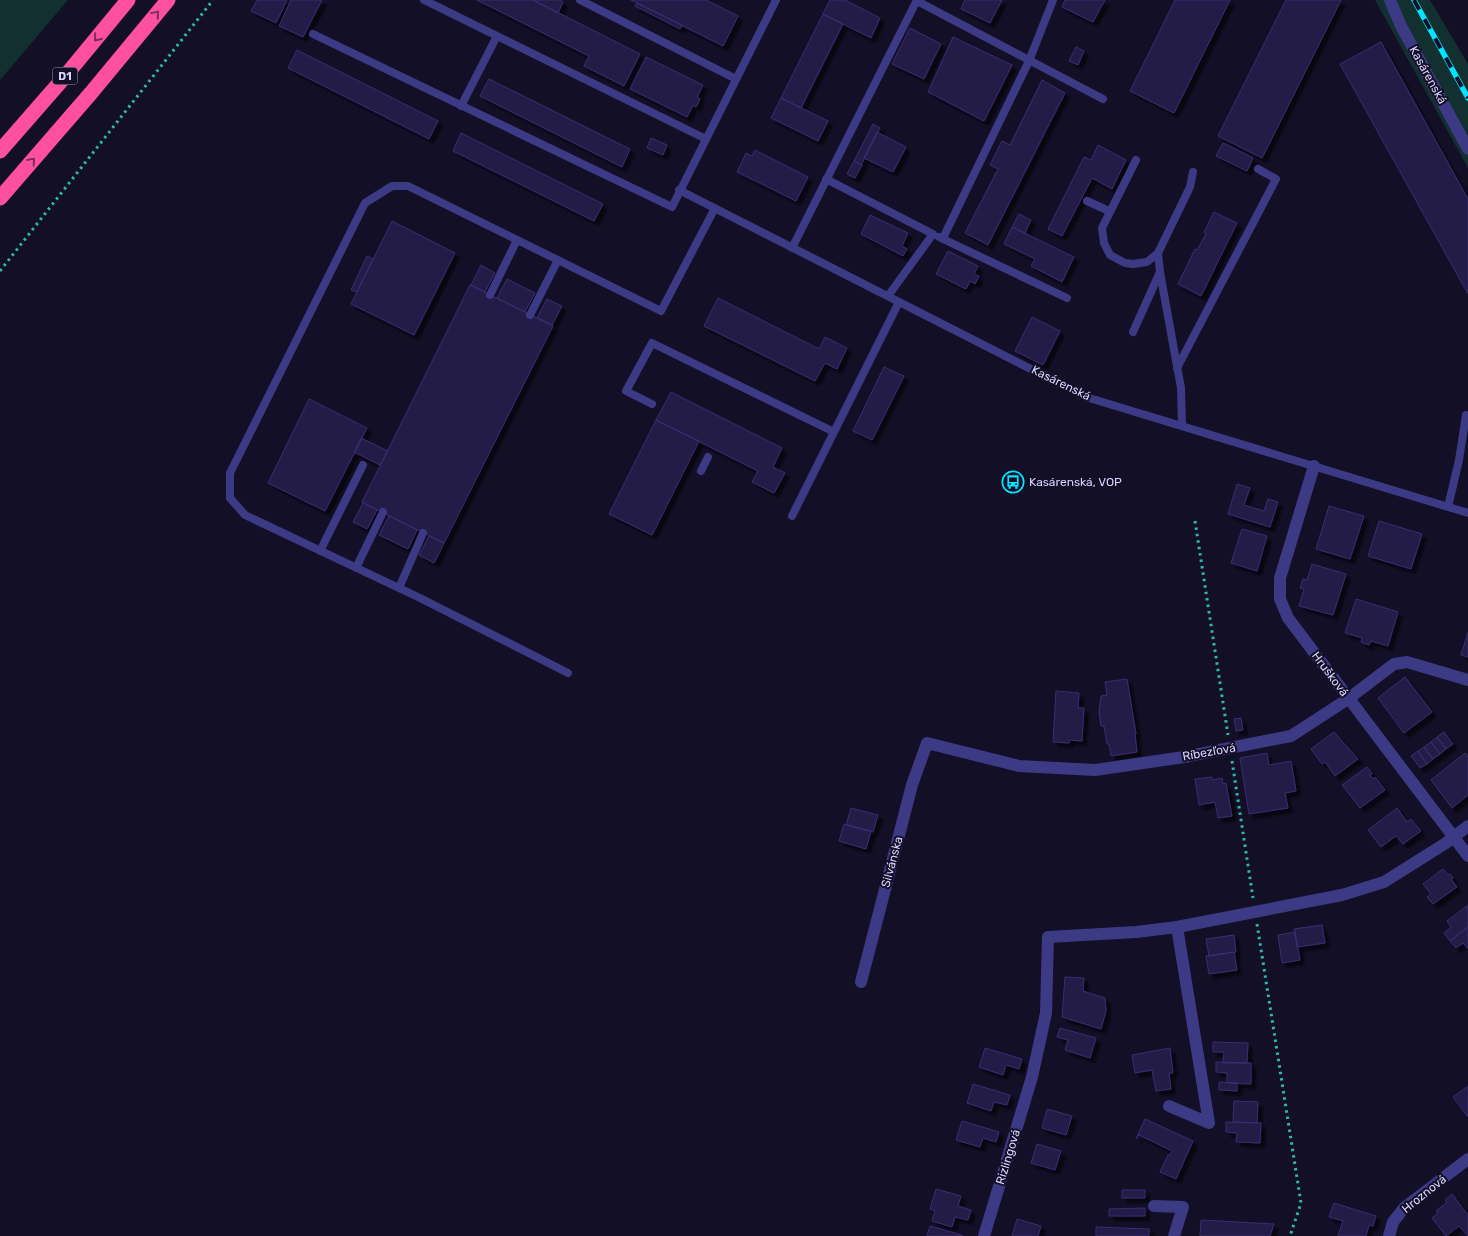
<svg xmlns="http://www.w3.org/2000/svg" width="1468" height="1236" viewBox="0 0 1468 1236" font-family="Rubik,sans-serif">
<defs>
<filter id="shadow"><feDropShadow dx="4.5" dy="4.5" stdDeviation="1" flood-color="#0009"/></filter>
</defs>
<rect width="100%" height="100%" fill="#130f26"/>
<!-- green -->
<path fill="#12302f" d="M 0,0 L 68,0 L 0,80 Z
M 1375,0 L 1430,0 L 1468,64 L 1468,168 Z"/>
<!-- building -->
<path fill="#241b47" stroke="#3b2d73" filter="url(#shadow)" d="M 257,0 L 287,0 L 276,23 L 251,11 Z
M 291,0 L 322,0 L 303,37 L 279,26 Z
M 477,0 L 533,0 L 640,54 L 624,86 L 584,66 L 589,56 Z
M 533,0 L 560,0 L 563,2 L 558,13 Z
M 631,0 L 706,0 L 738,16 L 723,46 Z
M 830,0 L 845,0 L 880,18 L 871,38 L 823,14 Z
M 965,0 L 1002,0 L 990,23 L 961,9 Z
M 1065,0 L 1105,0 L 1093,22 L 1062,7 Z
M 1175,0 L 1230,0 L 1174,113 L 1130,91 Z
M 1286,0 L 1341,0 L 1262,158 L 1218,136 Z
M 637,3 L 682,25 L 680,29 L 635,6 Z
M 823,14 L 843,24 L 801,108 L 781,98 Z
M 910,28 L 941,44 L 924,79 L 892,64 Z
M 953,37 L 1012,65 L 984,121 L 928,92 Z
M 1381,42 L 1468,199 L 1468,294 L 1340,64 Z
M 1076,47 L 1084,51 L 1078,65 L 1069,61 Z
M 297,50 L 438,121 L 429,139 L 288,68 Z
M 646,57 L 703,85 L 697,97 L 700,99 L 696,107 L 693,105 L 687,117 L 630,89 Z
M 489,79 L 630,149 L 622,167 L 480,96 Z
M 1042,80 L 1065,93 L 988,245 L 965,233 L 998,169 L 990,165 L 1002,141 L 1010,145 Z
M 781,98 L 828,121 L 818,141 L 771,118 Z
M 873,124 L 880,128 L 861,165 L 854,161 Z
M 877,132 L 906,147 L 893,172 L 864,158 Z
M 461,133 L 603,204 L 594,221 L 453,151 Z
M 651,138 L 667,145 L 663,155 L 647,148 Z
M 1223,143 L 1253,158 L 1247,171 L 1216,156 Z
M 1098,145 L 1126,160 L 1112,189 L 1092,178 L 1062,236 L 1048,229 L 1084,157 L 1091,160 Z
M 755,150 L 808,177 L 796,201 L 737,172 L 746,153 L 752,156 Z
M 854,161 L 862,165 L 855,178 L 847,174 Z
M 1214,212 L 1237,223 L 1201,296 L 1178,284 L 1195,249 L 1197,250 L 1206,234 L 1204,232 Z
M 1019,214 L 1031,220 L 1025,233 L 1012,227 Z
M 870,215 L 908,233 L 902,246 L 907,249 L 903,256 L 861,234 Z
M 392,221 L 455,253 L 414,335 L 351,304 Z
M 1012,227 L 1074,257 L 1062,282 L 1031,266 L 1035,259 L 1004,244 Z
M 948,251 L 978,266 L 974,274 L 979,276 L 975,284 L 970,281 L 966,289 L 936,274 Z
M 367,256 L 373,259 L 357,292 L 351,290 Z
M 481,265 L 495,273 L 485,292 L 471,285 Z
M 507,279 L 535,293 L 525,312 L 497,298 Z
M 470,285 L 553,326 L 444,543 L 362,502 Z
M 718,298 L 819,349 L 825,337 L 847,348 L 837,369 L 825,363 L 815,381 L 704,326 Z
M 547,299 L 562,306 L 552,325 L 537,318 Z
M 1032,317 L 1060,331 L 1043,365 L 1015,351 Z
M 884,367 L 904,376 L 872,440 L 853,431 Z
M 671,392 L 782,448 L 773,467 L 785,473 L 774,493 L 752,482 L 758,471 L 656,420 Z
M 309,399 L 367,428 L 325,511 L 268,483 Z
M 656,420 L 699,441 L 652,535 L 609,514 Z
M 361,438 L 388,451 L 380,465 L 354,452 Z
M 1237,484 L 1250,488 L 1244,505 L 1264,511 L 1268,499 L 1278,502 L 1270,527 L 1228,514 Z
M 363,503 L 377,510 L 367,529 L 353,522 Z
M 1329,506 L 1364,516 L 1350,559 L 1316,549 Z
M 389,516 L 417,530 L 408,549 L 379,535 Z
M 1379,521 L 1422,534 L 1411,569 L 1368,556 Z
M 1242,529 L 1267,536 L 1257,571 L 1231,563 Z
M 429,536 L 444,543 L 434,563 L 419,555 Z
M 1312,564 L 1346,574 L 1333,615 L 1299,606 L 1304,589 L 1300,588 L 1303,579 L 1307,580 Z
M 1356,599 L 1398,612 L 1388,646 L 1371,641 L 1369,645 L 1361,642 L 1362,638 L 1345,633 Z
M 1468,632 L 1468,657 L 1461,655 Z
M 1405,677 L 1432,712 L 1404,733 L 1378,698 Z
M 1127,679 L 1136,734 L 1135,734 L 1137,752 L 1111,756 L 1109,744 L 1107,744 L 1104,726 L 1101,726 L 1099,712 L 1101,696 L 1107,695 L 1105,682 Z
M 1056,691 L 1079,693 L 1078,708 L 1084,708 L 1082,741 L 1070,740 L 1069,743 L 1053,742 Z
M 1241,718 L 1243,730 L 1236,731 L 1234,719 Z
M 1334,732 L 1358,759 L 1335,776 L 1325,762 L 1322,764 L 1311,749 Z
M 1444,732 L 1453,744 L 1446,749 L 1437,737 Z
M 1437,737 L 1446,749 L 1440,754 L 1431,742 Z
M 1431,742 L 1440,754 L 1433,759 L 1424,747 Z
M 1424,747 L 1433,759 L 1427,764 L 1418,751 Z
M 1418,751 L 1427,764 L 1420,768 L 1411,756 Z
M 1267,753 L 1269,765 L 1291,761 L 1296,791 L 1285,793 L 1288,808 L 1249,814 L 1240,758 Z
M 1465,753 L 1468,756 L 1468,795 L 1452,808 L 1431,780 Z
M 1367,767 L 1372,774 L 1370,775 L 1373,779 L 1375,777 L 1385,790 L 1360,808 L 1342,785 Z
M 1212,777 L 1212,780 L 1222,778 L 1223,784 L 1226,783 L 1232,816 L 1218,818 L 1215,802 L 1199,805 L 1195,779 Z
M 851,808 L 878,815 L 873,832 L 846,825 Z
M 1397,808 L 1407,822 L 1411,819 L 1421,831 L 1403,844 L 1396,836 L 1381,847 L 1368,830 Z
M 844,824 L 871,831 L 866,849 L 839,841 Z
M 1443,869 L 1448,875 L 1450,874 L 1453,878 L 1451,879 L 1457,887 L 1433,904 L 1427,897 L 1431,894 L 1423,884 Z
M 1468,905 L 1468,927 L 1450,941 L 1444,933 L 1451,927 L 1447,921 Z
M 1322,925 L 1325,943 L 1297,947 L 1294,929 Z
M 1468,927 L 1468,949 L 1463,943 L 1456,948 L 1450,941 Z
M 1295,932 L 1300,960 L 1282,963 L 1278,935 Z
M 1234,935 L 1236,952 L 1209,956 L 1206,939 Z
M 1234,952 L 1237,970 L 1209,974 L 1206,956 Z
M 1065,977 L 1084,978 L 1083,991 L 1105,998 L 1106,1011 L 1101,1029 L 1062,1017 Z
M 1060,1028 L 1096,1038 L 1090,1058 L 1065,1050 L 1068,1040 L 1057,1037 Z
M 1213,1042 L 1248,1043 L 1247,1063 L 1223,1063 L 1224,1052 L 1213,1052 Z
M 985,1048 L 1022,1059 L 1019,1069 L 1006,1065 L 1003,1075 L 979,1067 Z
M 1170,1048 L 1173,1073 L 1169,1073 L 1171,1089 L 1156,1091 L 1152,1070 L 1135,1073 L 1132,1055 Z
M 1216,1062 L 1251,1063 L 1251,1084 L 1227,1083 L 1227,1073 L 1216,1072 Z
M 1219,1082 L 1237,1083 L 1237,1091 L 1219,1090 Z
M 973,1084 L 1010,1095 L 1007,1105 L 994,1102 L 991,1111 L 967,1103 Z
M 1468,1086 L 1468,1117 L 1453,1097 Z
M 1234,1101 L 1258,1102 L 1257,1123 L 1233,1122 Z
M 1047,1109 L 1072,1116 L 1066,1135 L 1042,1128 Z
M 1145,1119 L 1193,1141 L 1176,1179 L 1160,1172 L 1168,1155 L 1170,1155 L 1172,1151 L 1139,1135 L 1136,1139 Z
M 962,1121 L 999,1132 L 996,1142 L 983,1138 L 980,1147 L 956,1140 Z
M 1226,1122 L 1261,1123 L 1260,1143 L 1236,1142 L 1237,1133 L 1226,1132 Z
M 1037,1144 L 1061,1151 L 1055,1170 L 1031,1163 Z
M 936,1189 L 961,1196 L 958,1206 L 971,1210 L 968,1220 L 955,1217 L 952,1227 L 932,1221 L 935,1211 L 930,1209 Z
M 1122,1190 L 1145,1190 L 1145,1198 L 1122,1198 Z
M 1452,1194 L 1468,1215 L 1468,1236 L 1459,1226 L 1446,1236 L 1432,1218 L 1438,1213 L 1436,1211 L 1447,1202 L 1445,1200 Z
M 1334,1203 L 1376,1216 L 1373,1226 L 1369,1225 L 1366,1236 L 1338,1236 L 1343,1221 L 1329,1217 Z
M 1145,1208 L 1145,1216 L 1109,1216 L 1109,1209 Z
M 1017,1219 L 1041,1226 L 1038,1236 L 1012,1236 Z
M 1201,1220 L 1274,1224 L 1270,1236 L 1200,1236 Z
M 930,1226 L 955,1233 L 963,1236 L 927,1236 Z
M 1096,1227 L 1149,1229 L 1149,1236 L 1096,1236 Z"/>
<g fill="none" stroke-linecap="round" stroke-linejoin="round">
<!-- path -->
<path stroke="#2fb8b0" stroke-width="3" stroke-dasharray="2.5 4" stroke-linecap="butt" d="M 0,271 L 213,0
M 1195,521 L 1228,735
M 1232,761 L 1253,898
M 1257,924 L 1301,1203 L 1290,1236"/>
<!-- lane -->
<path stroke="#3d3a85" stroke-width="8" d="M 424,0 L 706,139
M 580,0 L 736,79
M 917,1 L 1103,99
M 313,34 L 672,207 L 776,0
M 461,106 L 497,36
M 1136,160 L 1102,228 L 1104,243 L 1110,255 L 1125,263 L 1133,264 L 1147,262 L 1158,253 L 1190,187 L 1193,172
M 826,179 L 933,234 L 888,296
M 679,190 L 1086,397 L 1468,513
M 1087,201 L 1109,211
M 939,237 L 1067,298
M 943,238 L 1029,61 L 1053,0
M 792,248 L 917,0
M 1158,253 L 1160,272 L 1181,388 L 1182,426
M 490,295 L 517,240
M 530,315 L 558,260
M 1133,332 L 1160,272
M 1177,368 L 1276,179 L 1258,169
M 652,404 L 626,391 L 652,343 L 834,432
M 701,471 L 708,457
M 1448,507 L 1459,460 L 1466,415
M 792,516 L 899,302
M 320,551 L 363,465
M 356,568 L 383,512
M 399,588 L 423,533
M 568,673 L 420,598 L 245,515 L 230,498 L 230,473 L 365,203 L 392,186 L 408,186 L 661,311 L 715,208"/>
<!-- street -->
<path stroke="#3d3a85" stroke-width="12" d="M 1390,0 L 1401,26 L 1468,149
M 1314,466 L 1280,578 L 1280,599 L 1288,618 L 1468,856
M 861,982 L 912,785 L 927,743 L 1019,766 L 1095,770 L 1184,757 L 1291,736 L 1348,699 L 1394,664 L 1407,662 L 1468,680
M 1169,1106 L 1209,1123 L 1177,927
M 1154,1206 L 1183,1207 L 1174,1236
M 984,1236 L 1032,1077 L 1046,1013 L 1048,937 L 1136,932 L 1177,927 L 1342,895 L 1384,882 L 1446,843 L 1468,826
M 1389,1236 L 1393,1222 L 1404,1208 L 1468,1159"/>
<!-- highway -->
<path stroke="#ff4fa3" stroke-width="15" d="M 0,151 L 62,80 L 128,0
M 0,198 L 91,93 L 168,0"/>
<!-- rail casing -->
<g stroke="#00e5ff" stroke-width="5.5">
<path id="rail" d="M 1414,0 L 1468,98"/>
</g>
<!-- rail -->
<use href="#rail" stroke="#130f26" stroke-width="4" stroke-dasharray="11" stroke-linecap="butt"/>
</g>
<!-- one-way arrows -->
<defs><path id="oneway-chevron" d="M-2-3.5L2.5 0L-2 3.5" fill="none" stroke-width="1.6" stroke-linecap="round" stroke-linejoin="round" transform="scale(1.25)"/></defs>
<g stroke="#7d2c5e">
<use href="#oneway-chevron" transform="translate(156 14) rotate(-50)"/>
<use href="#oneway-chevron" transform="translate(97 38) rotate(129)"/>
<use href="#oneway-chevron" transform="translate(32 161) rotate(-49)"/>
</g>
<!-- icons -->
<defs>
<g id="bus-ring" transform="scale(1.125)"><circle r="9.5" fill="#130f26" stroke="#00e5ff" stroke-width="1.5"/><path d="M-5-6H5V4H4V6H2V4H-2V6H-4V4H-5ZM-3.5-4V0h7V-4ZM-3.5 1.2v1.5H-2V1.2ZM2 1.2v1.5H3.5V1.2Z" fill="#00e5ff"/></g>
</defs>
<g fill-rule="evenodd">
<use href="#bus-ring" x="1013" y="482"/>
</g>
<g text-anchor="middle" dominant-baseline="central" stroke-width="4" stroke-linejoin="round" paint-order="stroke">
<!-- shield labels -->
<rect fill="#130f26" stroke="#9e99be" stroke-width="1" x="52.5" y="67.5" width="25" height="17" rx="4"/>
<g font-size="11" font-weight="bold" fill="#d9d4ff">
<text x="65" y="76">D1</text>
</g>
<!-- street labels -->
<g font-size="12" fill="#d9d4ff" stroke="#130f26">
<text transform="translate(1428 75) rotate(61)">Kasárenská</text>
<text transform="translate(1061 383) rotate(26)">Kasárenská</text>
<text transform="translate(1330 674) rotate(53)">Hrušková</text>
<text transform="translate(1209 752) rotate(-10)">Ríbezľová</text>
<text transform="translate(892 862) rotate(-75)">Silvánska</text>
<text transform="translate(1008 1157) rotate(-73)">Rizlingová</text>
<text transform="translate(1424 1194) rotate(-39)">Hroznová</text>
</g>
<!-- poi labels -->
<g font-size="12" fill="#d9d4ff" stroke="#130f26" text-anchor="start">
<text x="1029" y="482">Kasárenská, VOP</text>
</g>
</g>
</svg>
